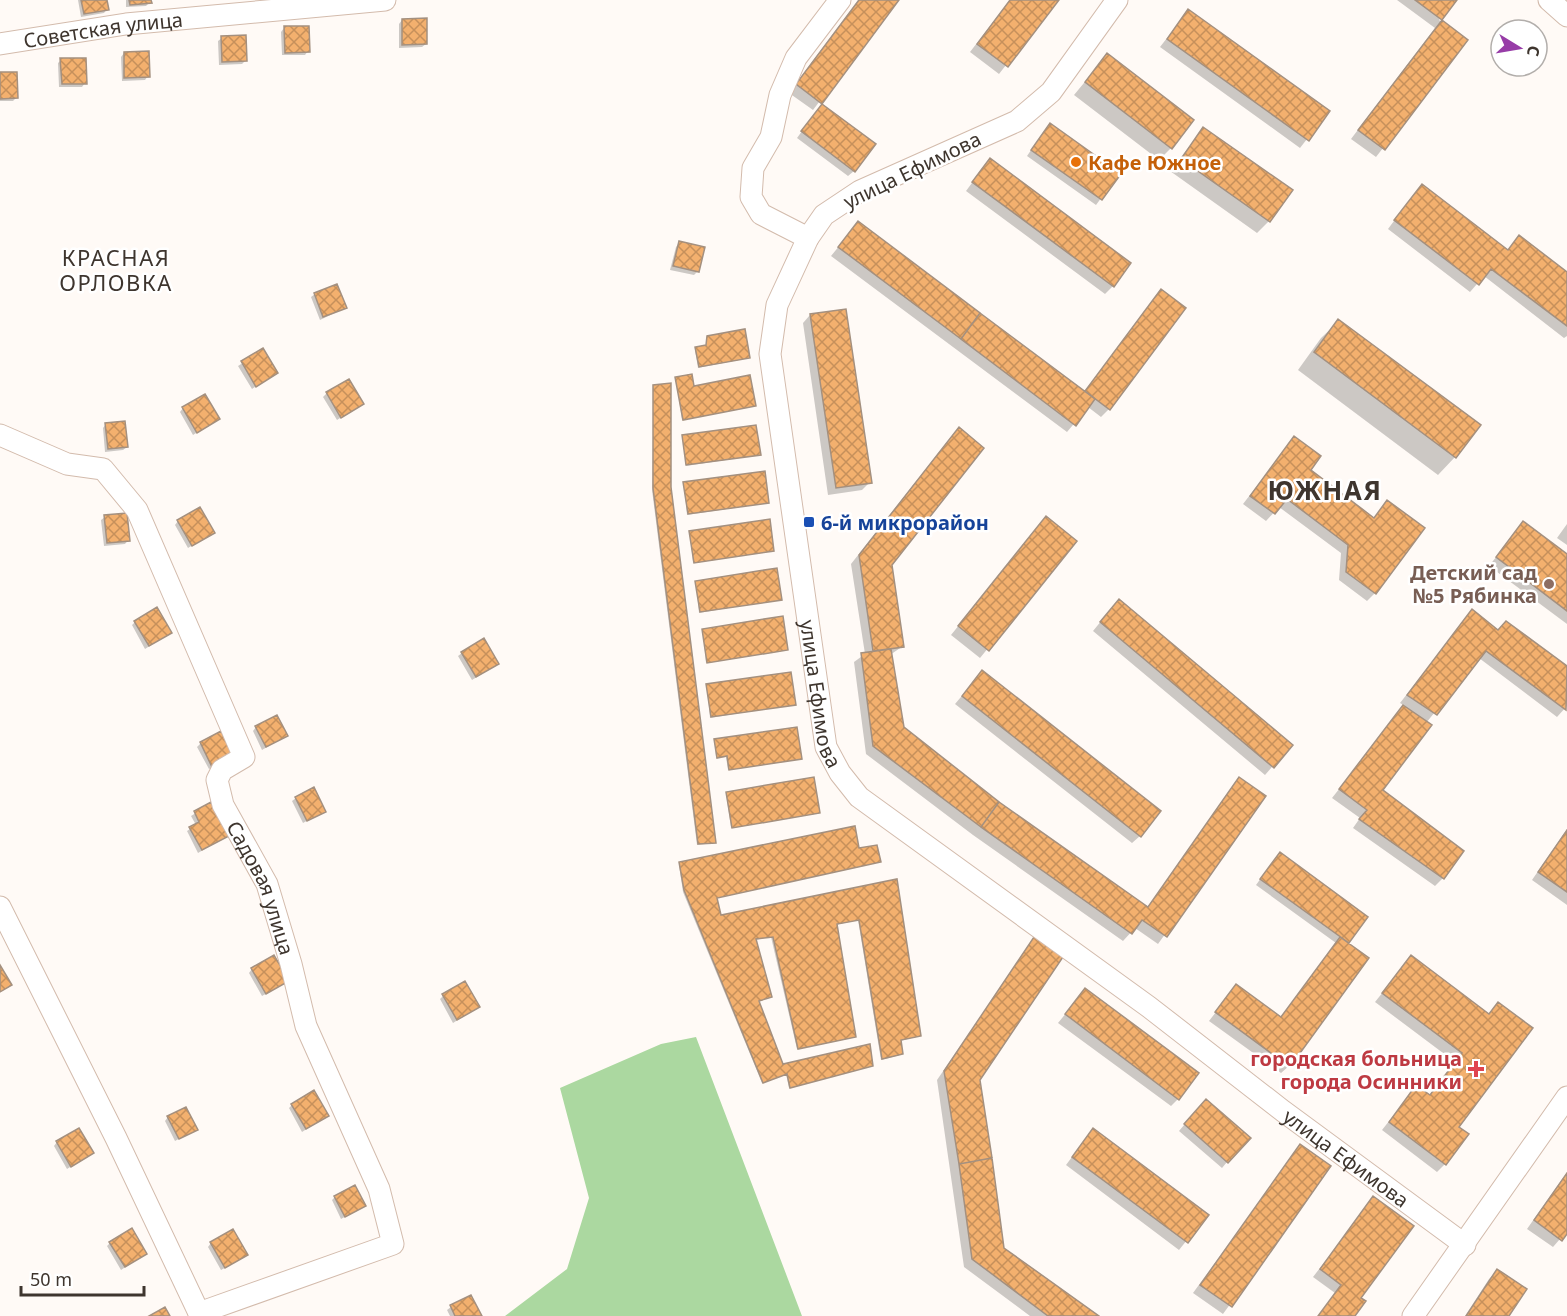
<svg xmlns="http://www.w3.org/2000/svg" width="1567" height="1316" viewBox="0 0 1567 1316" font-family="'Noto Sans',sans-serif">
<defs>
<pattern id="building-cross-hatch" width="8" height="8" patternUnits="userSpaceOnUse" patternTransform="scale(1.5)"><rect width="8" height="8" fill="#f3b06e"/><path d="M0 0l8 8M0 8l8-8" fill="none" stroke="#c6905b"/></pattern>
</defs>
<rect width="100%" height="100%" fill="#fffaf6"/>
<!-- garden -->
<path fill="#abd8a0" d="M 696,1037 L 802,1316 L 505,1316 L 567,1269 L 589,1198 L 560,1088 L 661,1044 Z"/>
<!-- shadow -->
<path fill="#0003" d="M 78,0 L 106,0 L 107,9 L 104,13 L 81,17 Z
M 126,0 L 150,0 L 150,2 L 146,6 L 126,7 Z
M 858,0 L 897,0 L 813,110 L 789,93 Z
M 1010,0 L 1057,0 L 999,74 L 970,52 Z
M 1397,0 L 1455,0 L 1439,20 L 1466,41 L 1376,157 L 1351,139 L 1435,28 Z
M 1188,11 L 1328,112 L 1300,148 L 1160,47 Z
M 402,20 L 426,44 L 422,47 L 399,48 L 399,24 Z
M 284,28 L 308,51 L 305,55 L 282,55 L 281,32 Z
M 222,38 L 245,61 L 242,64 L 219,65 L 218,41 Z
M 124,53 L 148,76 L 145,80 L 122,81 L 121,57 Z
M 1107,55 L 1171,148 L 1159,160 L 1074,95 Z
M 61,60 L 85,83 L 82,87 L 59,87 L 58,63 Z
M 0,74 L 17,97 L 13,101 L 0,101 Z
M 821,105 L 854,171 L 848,176 L 797,138 Z
M 1203,129 L 1269,221 L 1257,233 L 1170,171 Z
M 1044,131 L 1119,174 L 1096,205 L 1027,156 Z
M 983,168 L 1129,264 L 1113,286 L 1105,294 L 966,191 Z
M 1414,194 L 1507,251 L 1519,237 L 1567,274 L 1567,336 L 1564,338 L 1484,276 L 1470,292 L 1388,229 Z
M 858,223 L 1084,392 L 1161,291 L 1109,409 L 1101,417 L 1088,407 L 1067,432 L 831,256 Z
M 679,243 L 698,271 L 694,275 L 670,270 L 676,247 Z
M 315,294 L 345,308 L 320,320 L 311,297 Z
M 810,315 L 870,482 L 862,490 L 828,495 L 803,323 Z
M 1339,321 L 1455,457 L 1438,475 L 1298,370 L 1321,338 Z
M 708,337 L 748,358 L 698,368 L 695,350 L 706,347 Z
M 263,350 L 276,373 L 252,389 L 238,366 Z
M 676,378 L 693,388 L 754,405 L 682,420 Z
M 654,386 L 670,487 L 714,843 L 697,845 L 652,490 Z
M 327,393 L 362,404 L 337,420 L 323,397 Z
M 183,408 L 218,419 L 193,435 L 180,412 Z
M 106,424 L 127,447 L 123,450 L 105,452 L 103,428 Z
M 683,437 L 759,455 L 686,466 Z
M 951,437 L 890,565 L 903,646 L 890,655 L 903,728 L 998,803 L 1147,908 L 1240,779 L 1264,796 L 1158,944 L 1135,928 L 1123,941 L 973,835 L 866,754 L 854,662 L 865,654 L 851,564 Z
M 1294,438 L 1309,471 L 1373,519 L 1387,502 L 1375,593 L 1367,601 L 1339,580 L 1341,553 L 1279,507 L 1266,521 L 1243,504 Z
M 684,484 L 767,503 L 687,515 Z
M 105,517 L 128,540 L 125,544 L 104,546 L 101,520 Z
M 178,521 L 213,533 L 188,548 L 175,525 Z
M 1523,523 L 1567,555 L 1567,624 L 1489,566 Z
M 1567,524 L 1567,545 L 1557,538 Z
M 1039,526 L 1075,541 L 980,658 L 951,635 Z
M 690,532 L 773,551 L 693,563 Z
M 696,582 L 780,599 L 699,613 Z
M 1111,609 L 1291,745 L 1265,775 L 1093,631 Z
M 1472,611 L 1497,632 L 1506,623 L 1567,668 L 1567,706 L 1557,717 L 1479,658 L 1426,723 L 1381,791 L 1443,878 L 1435,886 L 1353,828 L 1360,818 L 1332,798 L 1405,706 L 1400,703 Z
M 135,622 L 170,633 L 145,649 L 132,625 Z
M 703,630 L 787,650 L 706,663 Z
M 462,653 L 493,667 L 472,680 L 458,656 Z
M 982,672 L 1140,836 L 1132,843 L 955,704 Z
M 707,685 L 794,704 L 710,718 Z
M 256,727 L 286,736 L 262,750 L 253,731 Z
M 715,740 L 801,758 L 728,770 L 726,757 L 716,758 Z
M 201,743 L 228,759 L 209,769 L 197,747 Z
M 726,793 L 817,813 L 731,828 Z
M 296,798 L 324,811 L 303,823 L 292,801 Z
M 210,804 L 227,836 L 198,853 L 187,831 L 196,825 L 191,816 Z
M 1567,829 L 1567,905 L 1532,880 Z
M 858,849 L 879,862 L 715,898 L 720,917 L 896,881 L 919,1036 L 900,1041 L 900,1055 L 881,1060 L 858,920 L 835,925 L 855,1037 L 797,1049 L 771,937 L 754,940 L 771,997 L 758,1002 L 782,1065 L 871,1066 L 789,1088 L 786,1074 L 762,1083 L 683,892 L 679,865 Z
M 1274,860 L 1366,918 L 1347,944 L 1289,1066 L 1281,1073 L 1209,1021 L 1236,986 L 1280,1018 L 1336,943 L 1256,885 Z
M 1036,936 L 978,1080 L 1003,1249 L 1097,1316 L 1030,1316 L 964,1267 L 937,1080 Z
M 1411,957 L 1488,1015 L 1498,1004 L 1445,1164 L 1437,1172 L 1382,1130 L 1416,1087 L 1429,1096 L 1455,1062 L 1375,1002 Z
M 252,969 L 284,984 L 262,996 L 249,973 Z
M 1085,990 L 1178,1099 L 1171,1106 L 1058,1023 Z
M 443,996 L 478,1007 L 453,1023 L 440,999 Z
M 292,1105 L 327,1116 L 302,1132 L 289,1108 Z
M 1200,1106 L 1227,1162 L 1222,1168 L 1179,1131 Z
M 168,1117 L 196,1129 L 175,1141 L 165,1121 Z
M 1086,1138 L 1207,1215 L 1179,1250 L 1066,1165 Z
M 57,1142 L 92,1153 L 67,1169 L 54,1146 Z
M 1300,1146 L 1329,1167 L 1223,1314 L 1193,1293 Z
M 1567,1172 L 1567,1231 L 1553,1247 L 1527,1229 Z
M 335,1197 L 364,1206 L 341,1219 L 332,1200 Z
M 1374,1198 L 1359,1298 L 1353,1316 L 1318,1316 L 1335,1293 L 1313,1277 Z
M 110,1243 L 145,1254 L 121,1270 L 107,1246 Z
M 211,1243 L 243,1258 L 221,1270 L 208,1247 Z
M 1497,1271 L 1507,1316 L 1465,1316 L 1489,1279 Z
M 470,1297 L 479,1316 L 450,1316 L 447,1310 L 451,1307 Z"/>
<!-- building -->
<path fill="url(#building-cross-hatch)" stroke="#a4907f" stroke-width="1.5" d="M 81,0 L 107,0 L 109,10 L 84,14 Z
M 129,0 L 151,0 L 152,3 L 130,5 Z
M 859,0 L 899,0 L 822,104 L 796,84 Z
M 1010,0 L 1059,0 L 1008,67 L 977,44 Z
M 1415,0 L 1457,0 L 1442,20 Z
M 1188,9 L 1330,111 L 1309,141 L 1167,39 Z
M 427,18 L 427,44 L 402,45 L 402,19 Z
M 1442,20 L 1468,40 L 1385,150 L 1358,130 Z
M 284,26 L 309,26 L 310,52 L 285,53 Z
M 246,35 L 247,61 L 222,62 L 221,36 Z
M 149,51 L 150,77 L 124,78 L 124,52 Z
M 1107,53 L 1194,120 L 1172,149 L 1085,82 Z
M 60,58 L 86,58 L 87,84 L 62,84 Z
M 0,72 L 17,72 L 18,98 L 0,99 Z
M 822,104 L 876,144 L 855,172 L 801,131 Z
M 1050,123 L 1121,174 L 1102,200 L 1031,150 Z
M 1203,127 L 1293,190 L 1270,222 L 1181,159 Z
M 990,158 L 1131,263 L 1114,287 L 972,182 Z
M 1422,184 L 1508,250 L 1519,235 L 1567,272 L 1567,326 L 1491,269 L 1479,285 L 1394,220 Z
M 858,221 L 980,313 L 961,339 L 838,247 Z
M 679,241 L 705,247 L 699,272 L 673,266 Z
M 337,284 L 347,308 L 323,317 L 314,293 Z
M 1161,289 L 1186,308 L 1110,410 L 1085,391 Z
M 846,309 L 872,483 L 836,488 L 810,314 Z
M 980,313 L 1095,399 L 1076,426 L 961,339 Z
M 1338,319 L 1481,425 L 1456,458 L 1314,352 Z
M 745,329 L 750,358 L 699,367 L 695,347 L 706,345 L 707,336 Z
M 263,348 L 278,373 L 256,387 L 241,361 Z
M 692,374 L 694,386 L 750,375 L 756,406 L 683,420 L 675,377 Z
M 349,379 L 364,404 L 341,418 L 326,392 Z
M 671,383 L 671,487 L 716,843 L 698,844 L 653,488 L 653,385 Z
M 205,394 L 220,419 L 197,433 L 182,407 Z
M 125,421 L 128,447 L 108,449 L 105,423 Z
M 756,425 L 761,455 L 686,465 L 682,435 Z
M 959,427 L 984,448 L 892,565 L 904,647 L 873,651 L 859,555 Z
M 1294,436 L 1321,456 L 1311,470 L 1374,518 L 1387,500 L 1425,528 L 1376,594 L 1346,572 L 1348,545 L 1287,499 L 1275,514 L 1250,496 Z
M 765,471 L 769,503 L 688,514 L 683,482 Z
M 200,507 L 215,533 L 192,546 L 177,520 Z
M 127,513 L 130,541 L 107,543 L 104,515 Z
M 1046,516 L 1077,541 L 989,651 L 958,626 Z
M 770,519 L 774,551 L 694,563 L 689,531 Z
M 1523,521 L 1567,554 L 1567,611 L 1496,557 Z
M 777,568 L 782,600 L 700,612 L 695,581 Z
M 1119,599 L 1293,745 L 1274,768 L 1100,622 Z
M 157,607 L 172,633 L 149,646 L 134,621 Z
M 1472,609 L 1498,630 L 1506,621 L 1567,666 L 1566,710 L 1486,651 L 1437,715 L 1407,695 Z
M 783,616 L 788,650 L 707,663 L 702,629 Z
M 484,638 L 499,664 L 476,677 L 461,652 Z
M 891,649 L 904,727 L 999,802 L 981,827 L 873,746 L 861,653 Z
M 982,670 L 1161,811 L 1141,837 L 962,696 Z
M 791,672 L 796,705 L 711,717 L 706,684 Z
M 1403,705 L 1432,725 L 1383,790 L 1464,851 L 1444,879 L 1359,819 L 1367,810 L 1339,789 Z
M 277,715 L 288,736 L 266,747 L 255,726 Z
M 797,727 L 802,759 L 729,770 L 727,756 L 717,758 L 714,739 Z
M 221,731 L 234,756 L 212,767 L 200,742 Z
M 814,777 L 820,813 L 732,828 L 726,792 Z
M 1239,777 L 1266,796 L 1167,937 L 1142,920 L 1132,934 L 981,827 L 999,802 L 1148,907 Z
M 314,787 L 326,812 L 307,821 L 295,797 Z
M 211,802 L 229,836 L 202,850 L 189,827 L 199,822 L 194,811 Z
M 855,826 L 859,848 L 877,845 L 881,862 L 717,898 L 721,915 L 897,879 L 921,1036 L 901,1040 L 903,1054 L 882,1059 L 859,920 L 837,924 L 856,1037 L 798,1049 L 773,937 L 756,939 L 772,997 L 759,1001 L 783,1064 L 870,1044 L 873,1066 L 790,1088 L 787,1074 L 763,1083 L 684,890 L 679,862 Z
M 1567,830 L 1567,892 L 1538,872 Z
M 1280,852 L 1368,917 L 1349,943 L 1260,879 Z
M 1036,934 L 1065,954 L 980,1080 L 992,1158 L 959,1164 L 944,1071 Z
M 1340,937 L 1369,958 L 1290,1067 L 1215,1012 L 1236,984 L 1281,1017 Z
M 274,955 L 289,981 L 266,994 L 251,968 Z
M 1411,955 L 1489,1014 L 1498,1002 L 1533,1028 L 1459,1127 L 1469,1134 L 1446,1165 L 1389,1122 L 1416,1085 L 1430,1095 L 1462,1053 L 1382,993 Z
M 0,965 L 12,985 L 0,992 Z
M 465,981 L 480,1007 L 457,1020 L 442,994 Z
M 1085,988 L 1199,1073 L 1179,1100 L 1065,1014 Z
M 314,1090 L 329,1116 L 306,1129 L 291,1104 Z
M 1206,1099 L 1251,1138 L 1228,1163 L 1184,1124 Z
M 186,1107 L 198,1130 L 179,1139 L 167,1116 Z
M 79,1128 L 94,1153 L 71,1167 L 56,1141 Z
M 1093,1128 L 1209,1215 L 1188,1243 L 1072,1157 Z
M 1300,1144 L 1331,1166 L 1232,1307 L 1200,1285 Z
M 992,1158 L 1004,1248 L 1099,1316 L 1048,1316 L 972,1259 L 959,1164 Z
M 1567,1173 L 1567,1234 L 1562,1241 L 1534,1220 Z
M 355,1185 L 366,1206 L 345,1217 L 334,1196 Z
M 1373,1196 L 1414,1226 L 1361,1298 L 1366,1301 L 1355,1316 L 1318,1316 L 1341,1285 L 1320,1269 Z
M 132,1228 L 147,1254 L 125,1267 L 109,1242 Z
M 233,1229 L 248,1255 L 225,1268 L 210,1242 Z
M 1497,1269 L 1527,1289 L 1509,1316 L 1466,1316 Z
M 471,1295 L 482,1316 L 455,1316 L 450,1305 Z
M 165,1307 L 170,1316 L 149,1316 Z"/>
<g fill="none" stroke-linecap="round" stroke-linejoin="round">
<!-- minor casing -->
<g stroke="#d3bbac" stroke-width="23">
<g id="minor">
<path id="s1" d="M 1117,0 L 1051,92 L 1017,121 L 860,191 L 824,215 L 808,238 L 777,305 L 770,354 L 826,747 L 840,773 L 859,797 L 1149,1007 L 1283,1111 L 1465,1245"/>
<path d="M 1549,0 L 1567,16"/>
<path id="s2" d="M 0,44 L 126,24 L 385,0"/>
<path d="M 808,238 L 761,214 L 751,197 L 753,168 L 771,137 L 780,95 L 796,58 L 840,0"/>
<path id="s3" d="M 0,435 L 67,464 L 103,469 L 137,510 L 244,757 L 222,770 L 217,780 L 223,805 L 267,884 L 291,964 L 306,1026 L 379,1189 L 393,1244 L 199,1313 L 201,1316"/>
<path d="M 0,907 L 116,1138 L 199,1313"/>
<path d="M 1413,1316 L 1567,1097"/>
</g>
</g>
<!-- minor -->
<use href="#minor" stroke="#fff" stroke-width="21"/>
</g>
<!-- markers -->
<circle fill="#e8710a" stroke="#fff" stroke-width="2" cx="1076" cy="162" r="6"/>
<rect fill="#1a4fb4" stroke="#fff" stroke-width="2" x="803" y="516" width="12" height="12" rx="3"/>
<circle fill="#8d6e63" stroke="#fff" stroke-width="2" cx="1549" cy="584" r="6"/>
<path fill="#e0444e" stroke="#fff" stroke-width="2" d="M1473 1060h6v6h6v6h-6v6h-6v-6h-6v-6h6z"/>
<g text-anchor="middle" dominant-baseline="central" stroke-width="5" stroke-linejoin="round" paint-order="stroke">
<!-- street labels -->
<g font-size="20" fill="#3e352e" stroke="#fff">
<text stroke="none"><textPath href="#s2" startOffset="104">Советская улица</textPath></text>
<text transform="translate(912 170) rotate(-26)">улица Ефимова</text>
<text stroke="none"><textPath href="#s1" startOffset="868">улица Ефимова</textPath></text>
<text stroke="none"><textPath href="#s3" startOffset="586">Садовая улица</textPath></text>
<text stroke="none"><textPath href="#s1" startOffset="1588">улица Ефимова</textPath></text>
</g>
<!-- food labels -->
<g font-size="20" font-weight="bold" fill="#c56008" stroke="#fff" text-anchor="start">
<text x="1088" y="162">Кафе Южное</text>
</g>
<!-- transit labels -->
<g font-size="20" font-weight="bold" fill="#164399" stroke="#fff" text-anchor="start">
<text x="821" y="522">6-й микрорайон</text>
</g>
<!-- education labels -->
<g font-size="20" font-weight="bold" fill="#785e54" stroke="#fff" text-anchor="end">
<text x="1537" y="572">Детский сад<tspan x="1537" dy="23">№5 Рябинка</tspan></text>
</g>
<!-- health labels -->
<g font-size="20" font-weight="bold" fill="#be3a42" stroke="#fff" text-anchor="end">
<text x="1462" y="1058">городская больница<tspan x="1462" dy="23">города Осинники</tspan></text>
</g>
<!-- quarter labels -->
<g font-size="22" letter-spacing="1.5" fill="#3e352e" stroke="#fff">
<text x="116" y="257">КРАСНАЯ<tspan x="116" dy="25">ОРЛОВКА</tspan></text>
</g>
<!-- district labels -->
<g font-size="26" font-weight="bold" letter-spacing="1.5" fill="#3e352e" stroke="#fff">
<text x="1325" y="490">ЮЖНАЯ</text>
</g>
</g>
<!-- north arrow -->
<g transform="translate(1519 48) rotate(101)"><circle r="28" fill="#ffffff" stroke="#b2aeab" stroke-width="1.5"/>
<path d="M0-4.5L10 22L0 15L-10 22Z" fill="#973ca7"/>
<text y="-9" font-size="16" font-weight="bold" text-anchor="middle" fill="#3e352e">С</text>
</g>
<!-- scale -->
<path d="M21 1286v9h123v-9" fill="none" stroke="#3e352e" stroke-width="3"/>
<text x="30" y="1286" font-size="18" fill="#3e352e" stroke="#ffffff" stroke-width="4.5" paint-order="stroke">50 m</text>
</svg>
